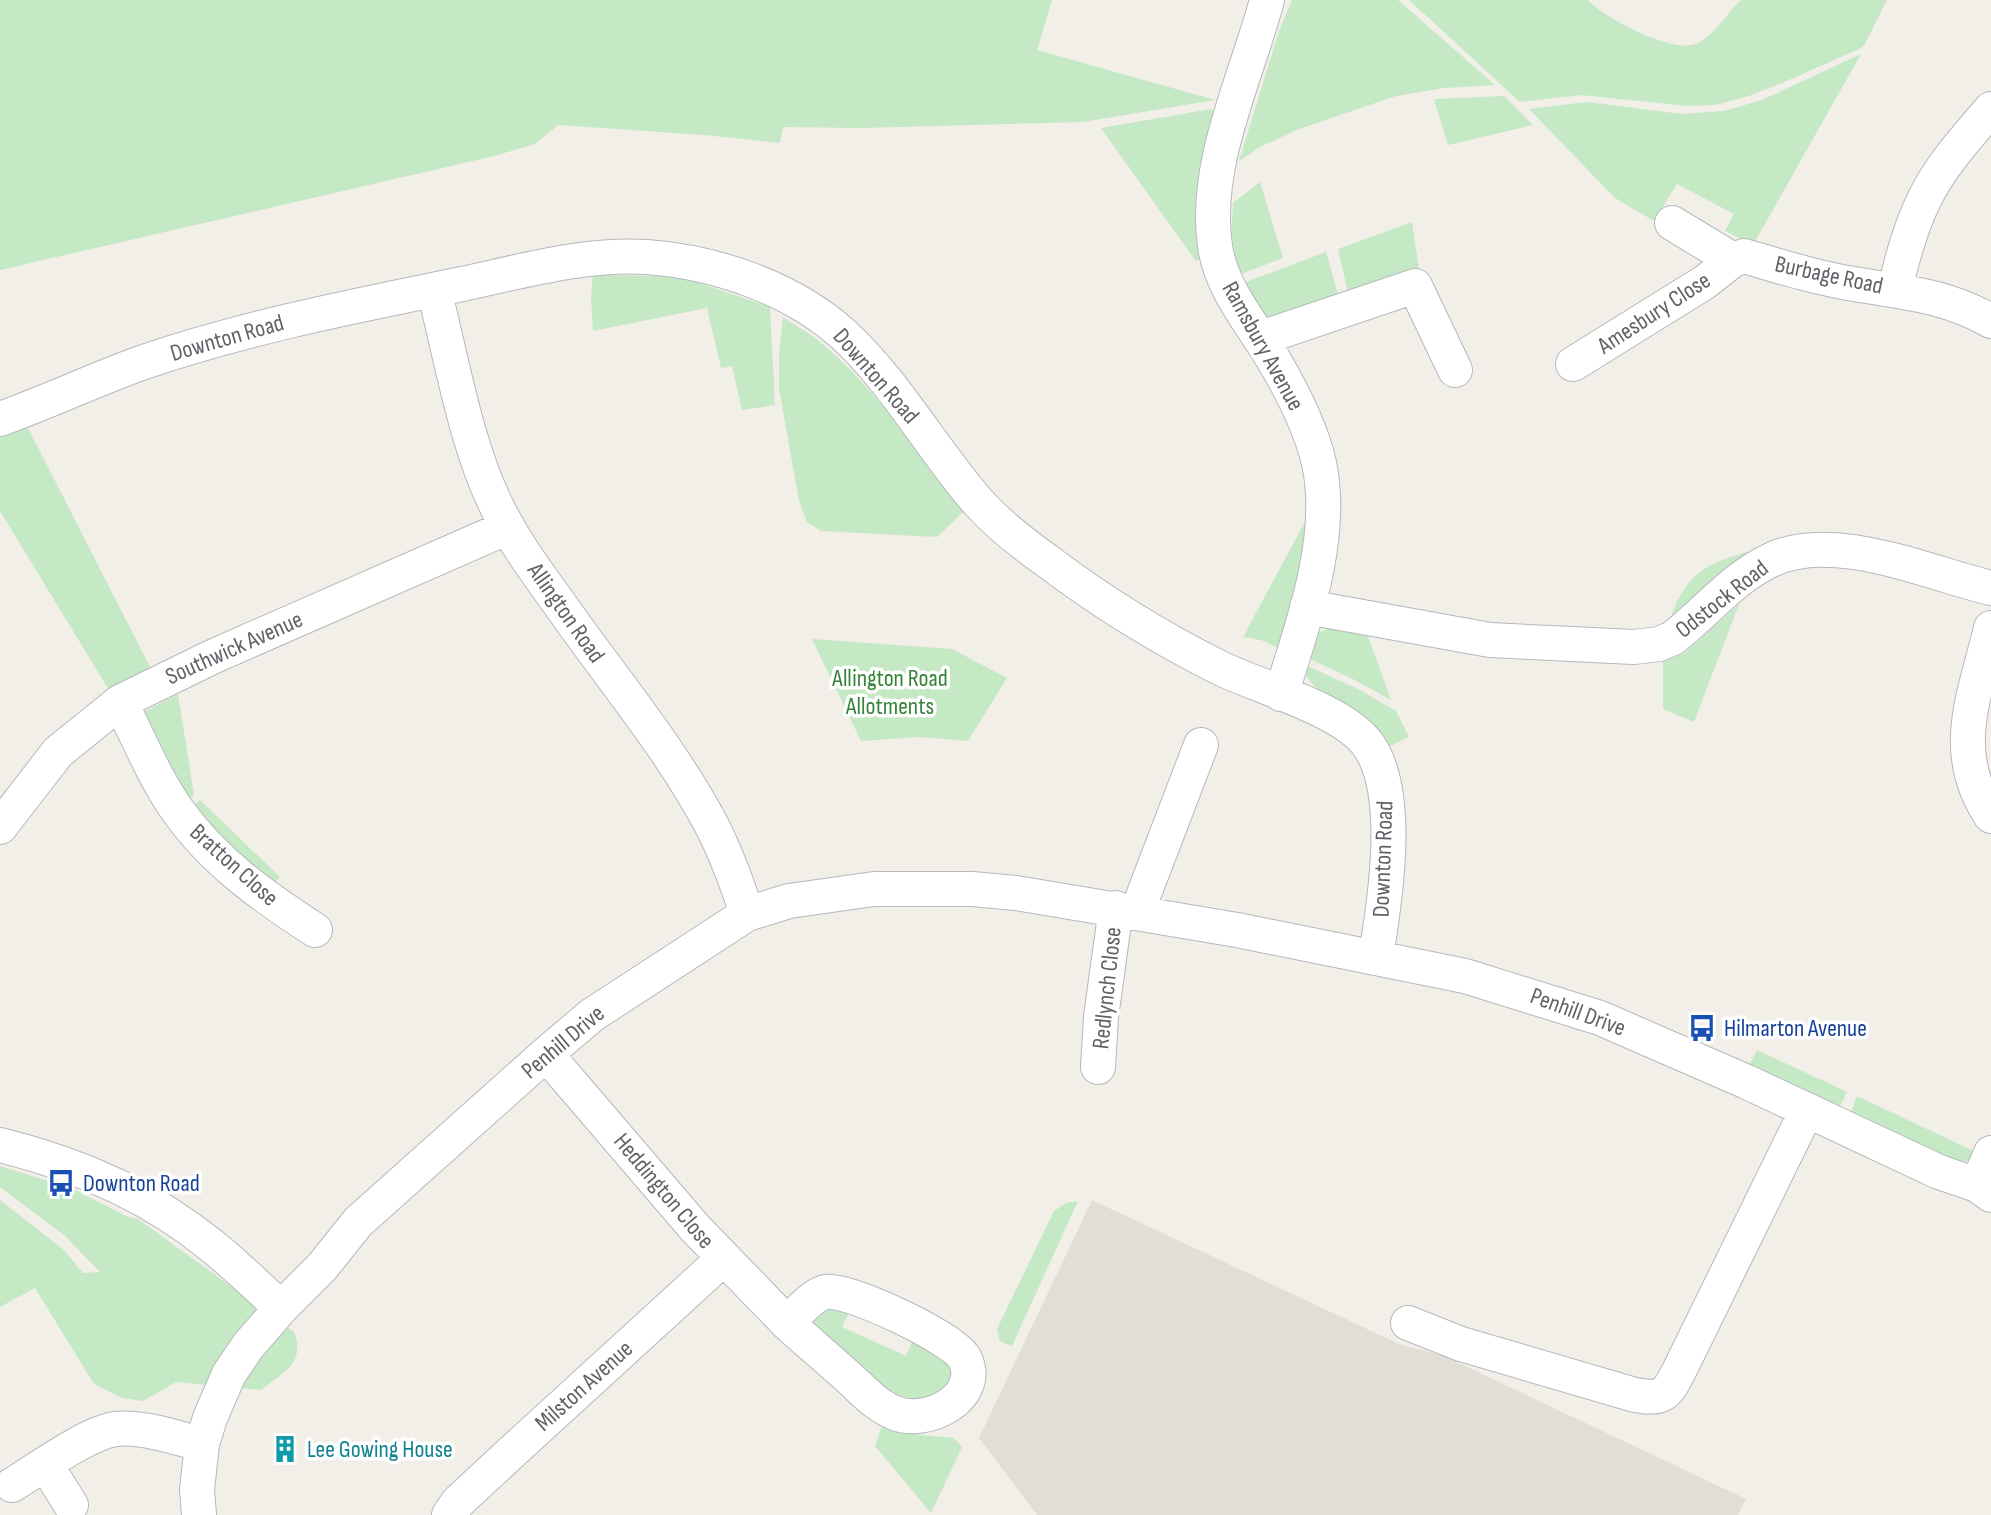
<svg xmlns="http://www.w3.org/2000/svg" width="1991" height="1515" viewBox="0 0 1991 1515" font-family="'Sofia Sans Condensed',sans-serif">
<rect width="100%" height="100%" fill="#f1efe8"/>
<!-- education -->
<path fill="#e1ded6" d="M 1092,1200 L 1399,1344 L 1444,1356 L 1746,1499 L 1738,1515 L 1037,1515 L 979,1438 Z"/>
<!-- green -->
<path fill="#c5e8c5" d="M 0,0 L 1052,0 L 1037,50 L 1215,100 L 1083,122 L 862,128 L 783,127 L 780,143 L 704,135 L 558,125 L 535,144 L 494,156 L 0,270 Z
M 1292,0 L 1398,0 L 1495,85 L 1444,88 L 1396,96 L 1299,129 L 1260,147 L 1239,161 L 1279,31 Z
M 1409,0 L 1588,0 C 1604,18 1672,54 1696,44 C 1714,36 1727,13 1741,0 L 1887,0 L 1864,46 L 1859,49 L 1782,83 L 1749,96 L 1715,105 L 1687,106 L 1581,95 L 1520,102 Z
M 1861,54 L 1753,245 L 1725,231 L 1734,214 L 1677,184 L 1654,221 L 1615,198 L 1529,109 L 1587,102 L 1682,114 L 1724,111 L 1762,100 Z
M 1504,96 L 1533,125 L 1448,145 L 1434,99 Z
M 1211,109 L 1214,112 C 1198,165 1190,204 1199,259 L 1196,261 L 1101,128 Z
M 1260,182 L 1283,258 L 1241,274 L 1231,244 L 1233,203 Z
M 1412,222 L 1419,270 L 1350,301 L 1338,249 Z
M 1326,252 L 1341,305 L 1270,321 L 1252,297 L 1246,282 Z
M 593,275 L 662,276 L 690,280 L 770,307 L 775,405 L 742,410 L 732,366 L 721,368 L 707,308 L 593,331 L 591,297 Z
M 783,317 C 794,325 808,332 819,341 C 873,385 921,455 964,511 L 937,537 L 821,531 L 807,522 L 799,501 L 779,388 L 779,353 Z
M 27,426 L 150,667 L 109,690 L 0,511 L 0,437 Z
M 1307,518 L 1310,520 L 1283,650 L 1261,640 L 1243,637 Z
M 1755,550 L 1666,632 C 1683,576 1700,564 1755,550 Z
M 1739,604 L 1694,722 L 1663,709 L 1663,661 L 1685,653 Z
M 1333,626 L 1365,628 L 1391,700 L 1351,678 L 1303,656 L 1314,635 Z
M 812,639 L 952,649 L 1007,678 L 968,741 L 920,737 L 861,741 Z
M 1303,664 L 1358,689 L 1396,711 L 1409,737 L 1388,747 C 1382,735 1375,724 1365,716 C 1343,699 1308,696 1303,664 Z
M 178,694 L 194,795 L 184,803 L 146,726 L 144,712 Z
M 200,800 L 280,877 L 271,887 L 190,809 Z
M 1757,1050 L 1847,1092 L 1838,1110 L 1748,1068 Z
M 1857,1096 L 1978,1153 L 1967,1161 L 1957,1163 L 1849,1117 Z
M 0,1166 L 73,1189 L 128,1217 L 138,1219 L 294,1332 C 306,1363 283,1373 261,1390 L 176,1382 L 143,1401 L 122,1398 L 94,1384 L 35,1288 L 0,1307 L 0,1200 L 64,1250 L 83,1273 L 100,1272 L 64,1235 L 0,1187 Z
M 1078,1201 L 1012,1346 L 1000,1341 L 997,1329 L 1054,1211 L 1066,1203 Z
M 829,1302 L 849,1313 L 842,1327 L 906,1356 L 913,1340 L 951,1355 L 952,1390 L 906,1407 L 811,1323 L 812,1318 Z
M 882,1426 L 919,1435 L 954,1438 L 962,1447 L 931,1513 L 875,1446 Z"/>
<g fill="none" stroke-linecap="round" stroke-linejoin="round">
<!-- street casing -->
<g stroke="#b5b8bc" stroke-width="36">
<path id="street" d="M 1267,0 C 1246,79 1203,164 1215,246 C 1221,290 1255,327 1276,364 C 1294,395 1311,428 1319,463 C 1335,537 1303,625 1281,694
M 1672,223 L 1733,260 L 1744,256 C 1782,267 1820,279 1860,285 C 1909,293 1946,296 1991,321
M 1895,289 C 1902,259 1910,228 1924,200 C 1940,166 1967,137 1991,109
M 434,290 C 452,360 466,447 499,511 C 519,551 548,587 573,623 C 620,688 673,753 711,824 C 726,853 737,883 747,914
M 1261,338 L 1415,286 L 1455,370
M 1573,364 L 1705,282 L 1733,260
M 0,419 C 48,402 94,380 141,363 C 246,327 355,306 462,284 C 523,271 585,253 647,257 C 716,262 792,288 844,335 C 896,383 931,448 978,502 C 997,523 1022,543 1046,560 C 1100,601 1160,638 1220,668 C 1261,688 1345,710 1369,746 C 1402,794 1385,901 1376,956
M 1307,607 L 1490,640 L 1634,647 L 1659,644 L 1673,638 C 1705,613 1732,579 1769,561 C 1831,529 1928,573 1991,588
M 1991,628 C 1975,696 1948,751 1991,816
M 120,702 C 139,738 154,778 178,811 C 214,862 264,897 315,930
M 0,827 L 58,752 L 120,702 L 212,657 L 508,527
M 1137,912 L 1201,745
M 546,1054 L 695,1228 L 787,1323 C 798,1313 811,1296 825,1292 C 846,1287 956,1339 965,1359 C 983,1398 926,1426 895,1413 C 876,1406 862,1389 847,1376 C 827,1358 807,1341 787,1323
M 1098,1067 L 1101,1017 L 1116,908
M 0,1145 C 77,1164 150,1195 212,1246 C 236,1265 258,1287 281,1308
M 1977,1185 L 1991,1153
M 1408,1323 L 1461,1344 L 1635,1395 C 1665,1400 1667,1394 1680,1369 L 1806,1112
M 46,1465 L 71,1505
M 12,1485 C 37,1470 89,1432 116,1429 C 143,1426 175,1438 202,1444
M 199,1515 L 197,1490 L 202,1444 L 210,1418 L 229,1374 L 248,1346 L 281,1308 L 322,1267 L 358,1222 L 546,1054 L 592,1015 L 747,914 L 789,901 L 874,889 L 972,889 L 1016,893 L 1237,930 L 1465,976 L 1600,1018 L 1747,1082 L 1939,1172 L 1977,1185 L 1991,1195
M 449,1515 L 458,1502 L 513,1451 L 723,1259"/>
</g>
<!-- street -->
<use href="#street" stroke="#fff" stroke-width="34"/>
</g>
<!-- icons -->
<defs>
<g id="bus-bare" transform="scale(2.16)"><path d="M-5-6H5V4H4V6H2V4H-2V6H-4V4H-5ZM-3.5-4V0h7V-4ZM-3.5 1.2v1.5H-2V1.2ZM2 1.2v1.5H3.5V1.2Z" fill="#1a4fb4" stroke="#fff" stroke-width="2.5" paint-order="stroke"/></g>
<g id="building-bare" transform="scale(2.16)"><path d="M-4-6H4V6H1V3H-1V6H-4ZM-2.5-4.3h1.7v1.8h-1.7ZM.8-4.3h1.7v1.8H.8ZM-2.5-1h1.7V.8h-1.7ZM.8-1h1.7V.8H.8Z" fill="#0f9aa8" stroke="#fff" stroke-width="2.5" paint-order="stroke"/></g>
</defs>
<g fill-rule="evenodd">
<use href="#bus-bare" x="1702" y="1028"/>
<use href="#bus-bare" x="61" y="1183"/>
<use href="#building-bare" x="285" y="1449"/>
</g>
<g text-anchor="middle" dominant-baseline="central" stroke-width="7" stroke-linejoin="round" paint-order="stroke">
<!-- street labels -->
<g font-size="24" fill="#5f6368" stroke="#fff">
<text transform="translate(1829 275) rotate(12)">Burbage Road</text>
<text transform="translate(1654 313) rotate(-33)">Amesbury Close</text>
<text transform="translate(227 338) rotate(-16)">Downton Road</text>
<text transform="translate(1263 346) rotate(61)">Ramsbury Avenue</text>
<text transform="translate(876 376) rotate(49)">Downton Road</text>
<text transform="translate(1722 599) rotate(-38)">Odstock Road</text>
<text transform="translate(566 613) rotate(55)">Allington Road</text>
<text transform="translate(234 648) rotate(-24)">Southwick Avenue</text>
<text transform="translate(1383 859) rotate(-88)">Downton Road</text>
<text transform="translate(234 865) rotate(42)">Bratton Close</text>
<text transform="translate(1107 988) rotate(-84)">Redlynch Close</text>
<text transform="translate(1578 1012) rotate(20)">Penhill Drive</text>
<text transform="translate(563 1042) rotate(-40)">Penhill Drive</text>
<text transform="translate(664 1191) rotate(50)">Heddington Close</text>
<text transform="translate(584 1386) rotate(-42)">Milston Avenue</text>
</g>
<!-- park labels -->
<g font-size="24" fill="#348238" stroke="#fff">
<text x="890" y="678">Allington Road<tspan x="890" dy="28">Allotments</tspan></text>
</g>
<!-- transit labels -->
<g font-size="24" fill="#164399" stroke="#fff" text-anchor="start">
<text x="1724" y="1028">Hilmarton Avenue</text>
<text x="83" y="1183">Downton Road</text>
</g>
<!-- culture labels -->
<g font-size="24" fill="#0d838f" stroke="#fff" text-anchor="start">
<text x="307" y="1449">Lee Gowing House</text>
</g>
</g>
</svg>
